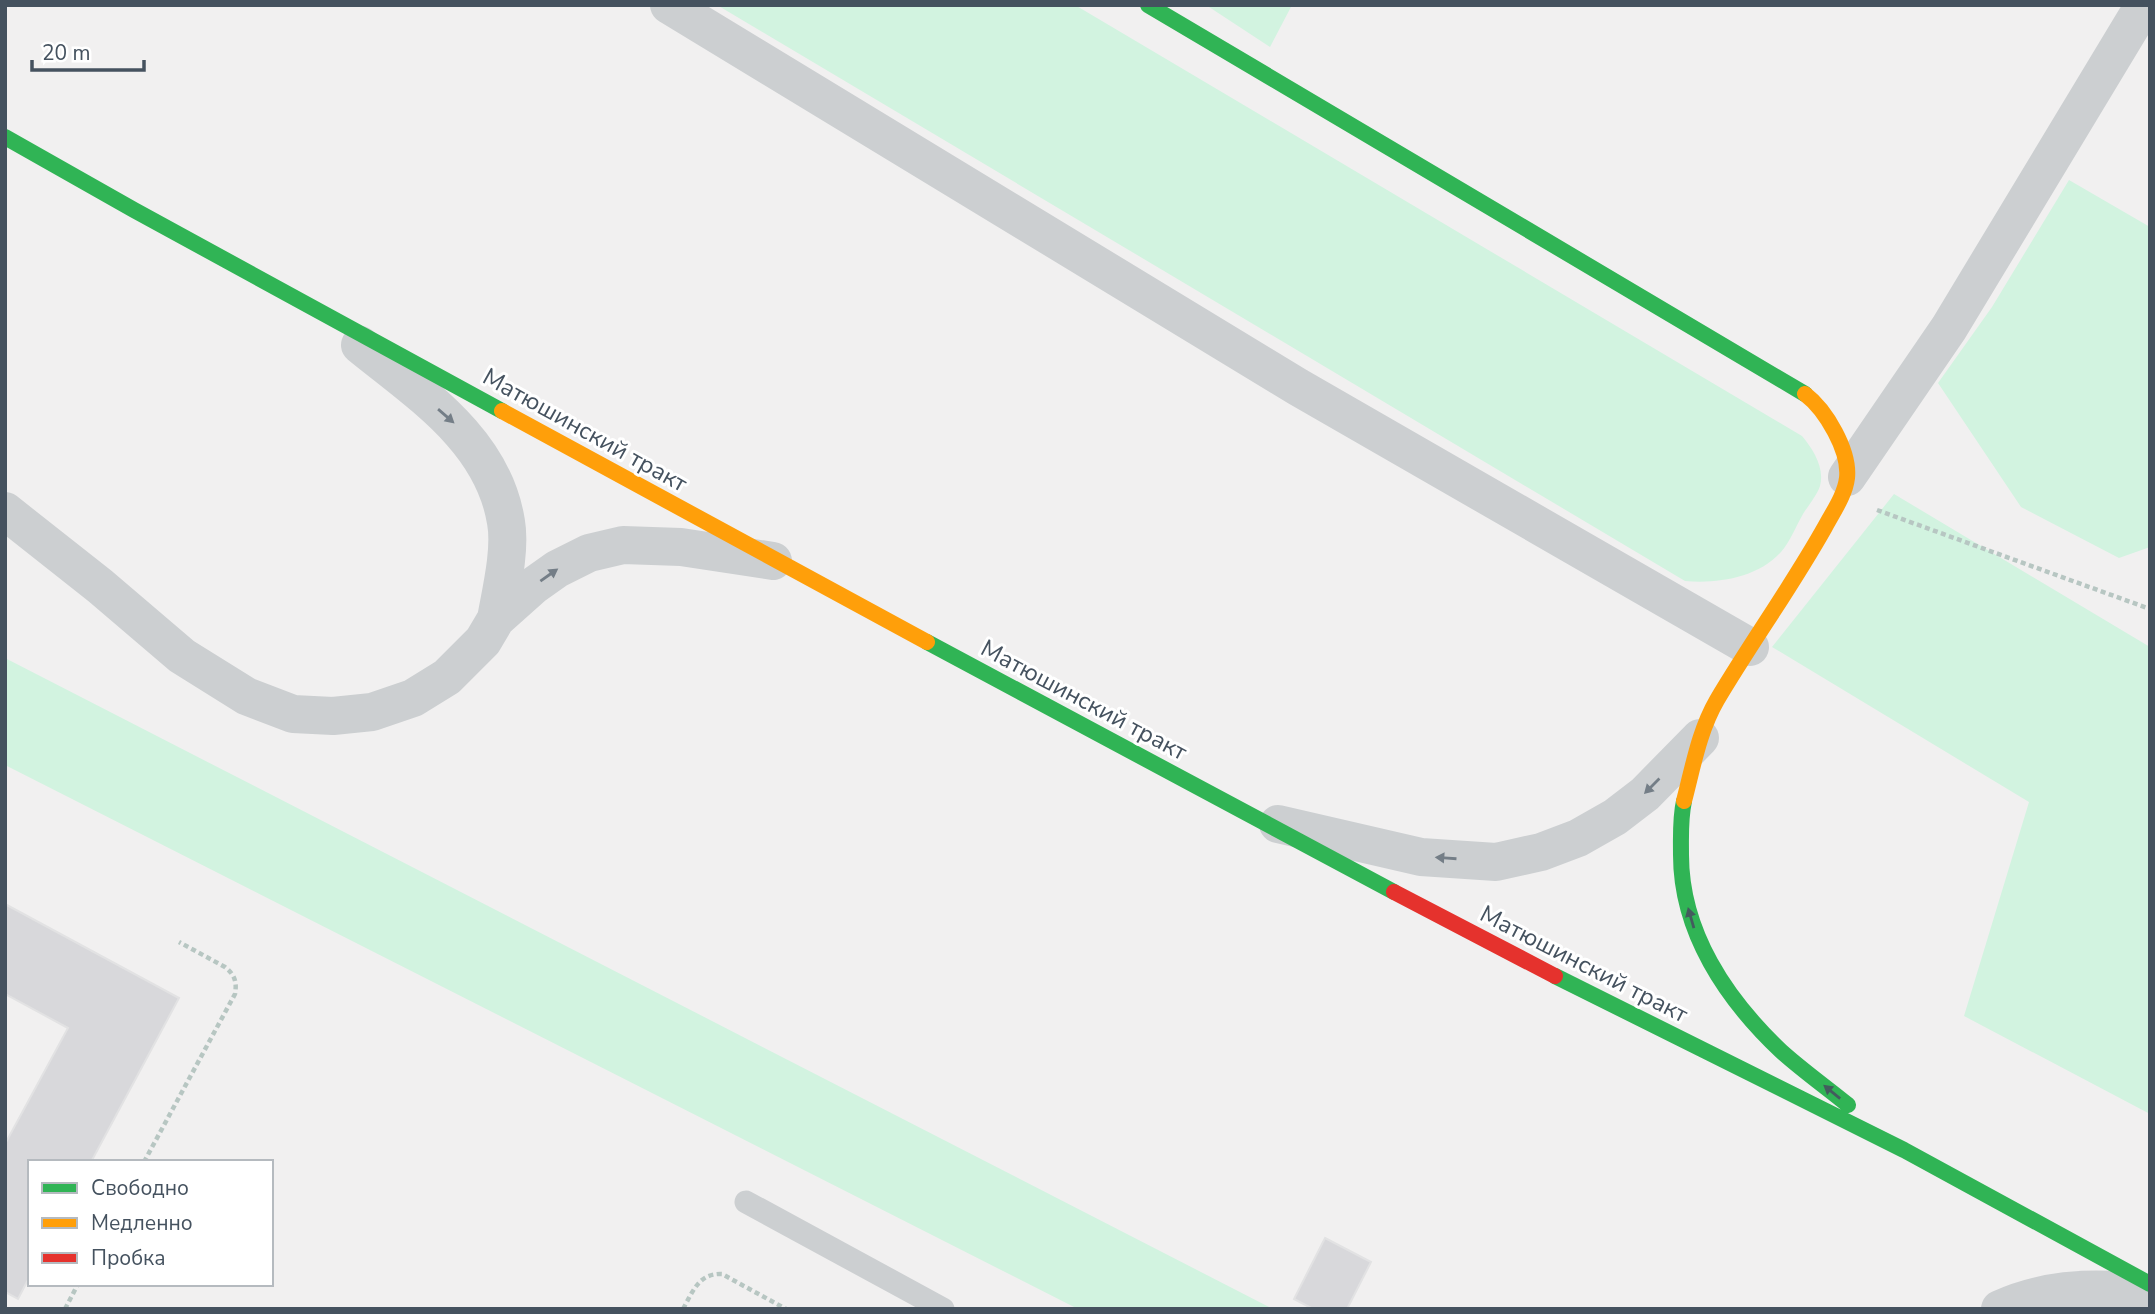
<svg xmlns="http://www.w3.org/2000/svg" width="2155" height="1314" viewBox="0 0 2155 1314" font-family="'Nunito Sans',sans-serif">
<rect width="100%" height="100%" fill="#f1f0f0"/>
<!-- green -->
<path fill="#d2f3e0" d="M 717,5 L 1075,5 L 1802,436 C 1813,449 1825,468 1820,486 C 1817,495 1808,506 1803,514 C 1796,526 1790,542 1781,552 C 1758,578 1717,584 1685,581 Z
M 1206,5 L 1292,5 L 1270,47 Z
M 2069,180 L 2150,227 L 2150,547 L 2119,558 L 2021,507 L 1938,383 L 1992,307 Z
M 1894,494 L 2150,647 L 2150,1114 L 1964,1016 L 2029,802 L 1772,647 Z
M 5,658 L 1273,1309 L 1078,1309 L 5,765 Z"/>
<!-- building -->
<path fill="#d8d8db" stroke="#e2e2e3" stroke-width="2" d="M 5,904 L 179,998 L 91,1162 L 30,1162 L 30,1276 L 18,1299 L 5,1292 L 5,1144 L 68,1028 L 5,994 Z
M 1325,1238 L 1371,1262 L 1347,1309 L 1313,1309 L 1294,1299 Z"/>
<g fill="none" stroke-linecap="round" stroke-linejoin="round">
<!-- path -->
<path stroke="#b7c6c2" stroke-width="4.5" stroke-dasharray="5 3.5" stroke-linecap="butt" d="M 1877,510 L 2150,609
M 144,1162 L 235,994 C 237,982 235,975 225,967 L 179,942
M 65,1309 L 78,1284
M 683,1309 C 693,1291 699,1273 722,1274 L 786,1309"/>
<!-- lane -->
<path stroke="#cccfd1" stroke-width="23" d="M 746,1202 L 943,1309"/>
<!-- street -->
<path stroke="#cccfd1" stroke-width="38" d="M 669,5 L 1298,387 L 1750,647
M 360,345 C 420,394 493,440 506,522 C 511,550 501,591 496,619
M 1847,477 L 1949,328 L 2144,5
M 5,511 L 100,586 L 182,656 L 246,696 L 293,714 L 333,716 L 372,712 L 413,698 L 447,677 L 483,641 L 496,619 L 533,586 L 557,569 L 589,553 L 623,545 L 681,547 L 773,561
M 1278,824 L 1421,857 L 1496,862 L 1541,852 L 1578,838 L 1615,817 L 1645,794 L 1700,738
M 2000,1309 C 2048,1287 2099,1286 2150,1294"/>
<!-- fast -->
<path stroke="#30b455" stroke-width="16" d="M 1148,5 L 1805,394
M 5,137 L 134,210 L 502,411
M 927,642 L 1394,892
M 1684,801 C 1680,819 1681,836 1681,855 C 1681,932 1726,999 1781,1051 C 1802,1070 1826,1087 1848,1105
M 1555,976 L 1904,1150 L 2150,1284"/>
<!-- slow -->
<path stroke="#ff9f0a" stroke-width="16" d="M 502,411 L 927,642
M 1684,801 C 1693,767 1699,731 1717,700 C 1752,641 1792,586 1825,527 C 1833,512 1845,495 1847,478 C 1850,451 1826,410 1805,394"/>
<!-- jam -->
<path stroke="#e5322d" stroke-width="16" d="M 1394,892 L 1555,976"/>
</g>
<!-- one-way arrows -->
<defs><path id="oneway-solid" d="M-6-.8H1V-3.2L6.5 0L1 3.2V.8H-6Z" transform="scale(1.75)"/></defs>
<g fill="#747e87">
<use href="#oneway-solid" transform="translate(446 416) rotate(41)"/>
<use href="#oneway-solid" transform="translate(549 575) rotate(-35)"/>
<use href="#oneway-solid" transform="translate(1652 786) rotate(135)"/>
<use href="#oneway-solid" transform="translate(1446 858) rotate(-176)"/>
</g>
<g fill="#435c5e">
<use href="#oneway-solid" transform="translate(1691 918) rotate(-106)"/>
<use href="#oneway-solid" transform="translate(1832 1092) rotate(-141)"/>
</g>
<g text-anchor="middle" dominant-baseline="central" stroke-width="6" stroke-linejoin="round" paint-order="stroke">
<!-- street labels -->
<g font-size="24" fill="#45525f" stroke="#fff">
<text transform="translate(585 430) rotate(29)">Матюшинский тракт</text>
<text transform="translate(1084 700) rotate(28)">Матюшинский тракт</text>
<text transform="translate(1584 964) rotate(27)">Матюшинский тракт</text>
</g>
</g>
<!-- border -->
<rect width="2155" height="1314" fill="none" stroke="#45525f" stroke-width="14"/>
<!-- legend -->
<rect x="28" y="1160" width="245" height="126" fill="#ffffff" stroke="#b5babf" stroke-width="2"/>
<rect x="42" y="1183" width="35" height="10" fill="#30b455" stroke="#b5babf" stroke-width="2"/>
<text x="91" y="1195" font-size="21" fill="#45525f">Свободно</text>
<rect x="42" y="1218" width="35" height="10" fill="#ff9f0a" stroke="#b5babf" stroke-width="2"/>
<text x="91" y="1230" font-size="21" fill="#45525f">Медленно</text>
<rect x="42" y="1253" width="35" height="10" fill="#e5322d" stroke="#b5babf" stroke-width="2"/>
<text x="91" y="1265" font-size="21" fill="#45525f">Пробка</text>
<!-- scale -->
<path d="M32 60v10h112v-10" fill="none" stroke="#45525f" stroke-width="3.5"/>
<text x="42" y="60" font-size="21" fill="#45525f" stroke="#ffffff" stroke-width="5" paint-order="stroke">20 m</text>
</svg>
